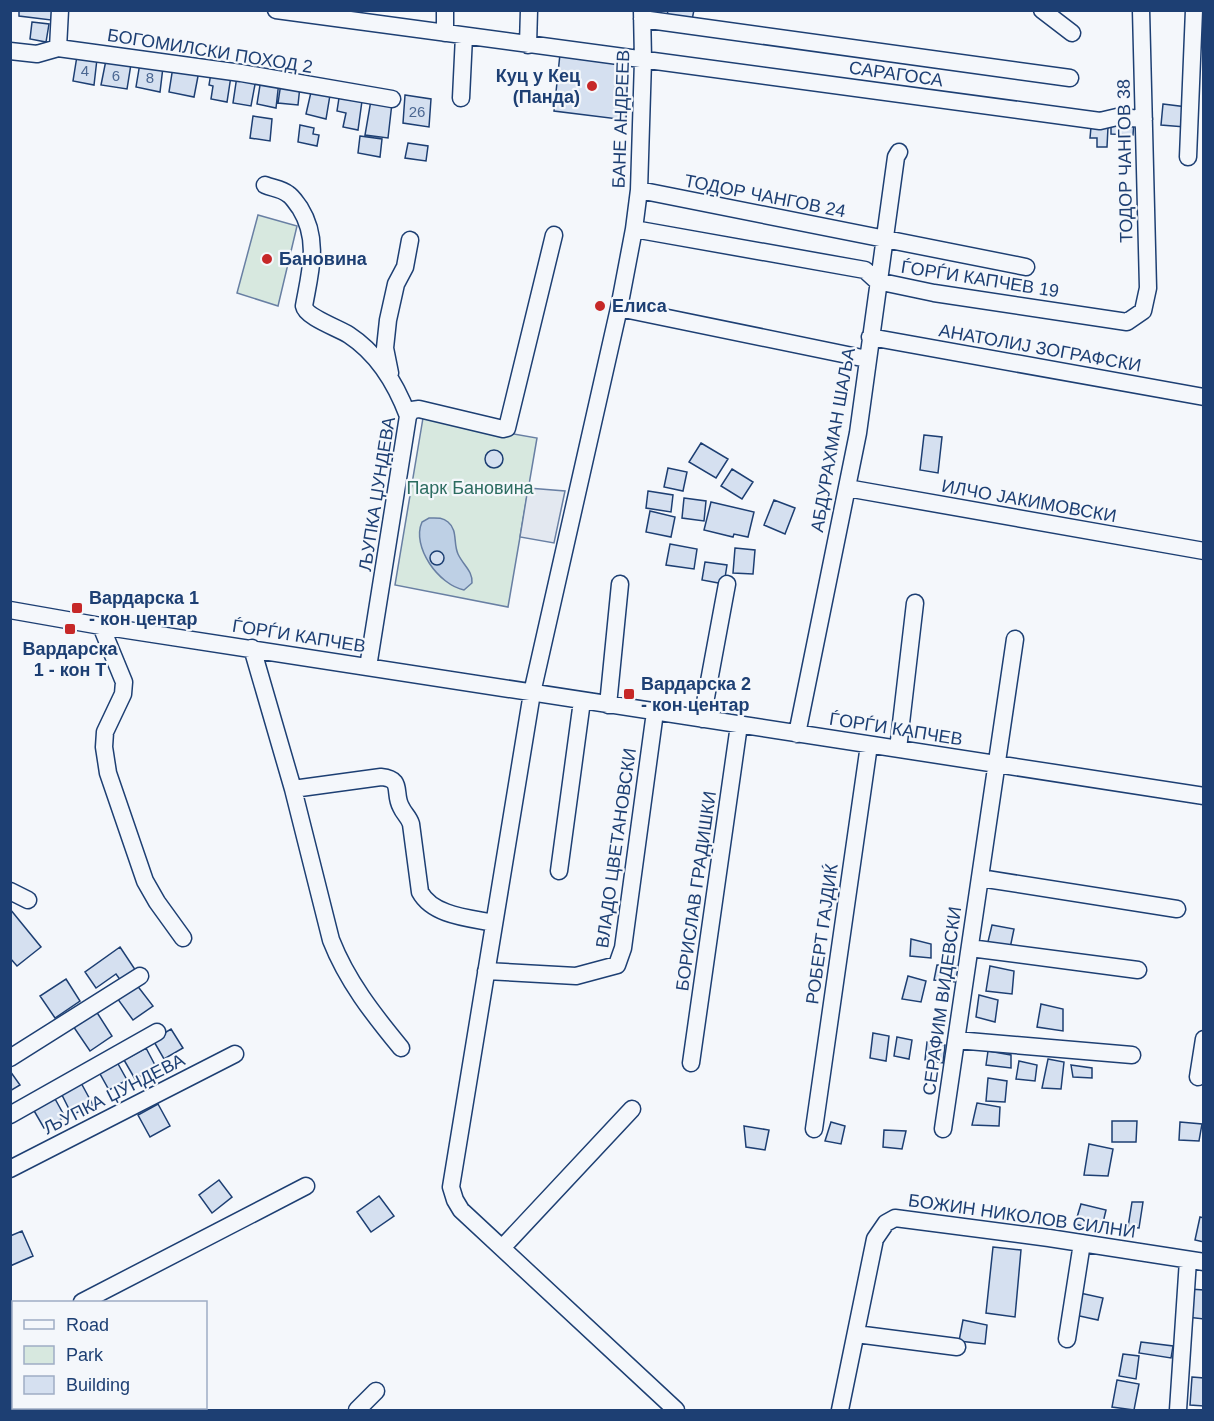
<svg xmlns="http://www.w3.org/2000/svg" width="1214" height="1421" viewBox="0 0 1214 1421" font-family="Helvetica,sans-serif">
<rect width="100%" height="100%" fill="#f4f7fb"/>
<!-- green -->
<path fill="#d7e8df" stroke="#687fa3" stroke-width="1.5" d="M 258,215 L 297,226 L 278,306 L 237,293 Z
M 423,418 L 537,438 L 508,607 L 395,585 Z"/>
<!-- parking -->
<path fill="#e3e8f0" stroke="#687fa3" stroke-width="1.5" d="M 528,488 L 565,491 L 554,543 L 520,537 Z"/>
<!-- water -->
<path fill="#bed0e5" stroke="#687fa3" stroke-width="1.5" d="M 429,518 C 436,518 442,517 448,522 C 458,530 453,543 458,554 C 463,565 473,571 472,583 L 464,590 C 439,585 411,547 422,522 Z"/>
<!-- building -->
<path fill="#d5e0f0" stroke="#1d3f73" stroke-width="1.5" d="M 19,10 L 52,10 L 51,20 L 19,16 Z
M 668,10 L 694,10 L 692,20 L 667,16 Z
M 32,22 L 49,24 L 46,42 L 30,39 Z
M 560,54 L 628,61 L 626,120 L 554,111 Z
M 77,56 L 97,59 L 94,85 L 73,81 Z
M 106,60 L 131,64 L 127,89 L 101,85 Z
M 140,63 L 163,67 L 160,92 L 136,87 Z
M 173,67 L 199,71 L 194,97 L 169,92 Z
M 211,73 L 231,76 L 227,102 L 211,99 L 213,86 L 209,85 Z
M 237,76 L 256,79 L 251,106 L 233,103 Z
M 261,79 L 279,81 L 276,108 L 257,104 Z
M 281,83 L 300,86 L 298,105 L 278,103 Z
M 311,92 L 330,95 L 326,119 L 306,114 Z
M 405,95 L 431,99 L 429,127 L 403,123 Z
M 339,98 L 362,101 L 358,130 L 343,127 L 346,113 L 337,111 Z
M 371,100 L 392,103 L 388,138 L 365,135 Z
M 1163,104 L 1187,107 L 1185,127 L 1161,125 Z
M 253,116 L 272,119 L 270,141 L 250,138 Z
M 1111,120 L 1134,121 L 1133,135 L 1111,134 Z
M 300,125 L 314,128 L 313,134 L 319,135 L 317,146 L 298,142 Z
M 1091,127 L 1108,127 L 1107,147 L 1097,147 L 1097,138 L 1090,138 Z
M 360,136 L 382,139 L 380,157 L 358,153 Z
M 408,143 L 428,146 L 426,161 L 405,158 Z
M 924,435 L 942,437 L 938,473 L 920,470 Z
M 701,443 L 728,459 L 716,478 L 689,462 Z
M485 459a9 9 0 1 1 18 0a9 9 0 1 1-18 0Z
M 668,468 L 687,472 L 683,491 L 664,487 Z
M 732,469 L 753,482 L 742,499 L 721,486 Z
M 648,491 L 673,495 L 671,512 L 646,508 Z
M 684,498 L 706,501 L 704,521 L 682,518 Z
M 774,500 L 795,508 L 785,534 L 764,525 Z
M 711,502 L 754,512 L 748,537 L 734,534 L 733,537 L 704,530 Z
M 650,511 L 675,517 L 671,537 L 646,532 Z
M 670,544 L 697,549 L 694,569 L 666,565 Z
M 735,548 L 755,550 L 753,574 L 733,573 Z
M430 558a7 7 0 1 1 14 0a7 7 0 1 1-14 0Z
M 705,562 L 727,565 L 724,584 L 702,580 Z
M 10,909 L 41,947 L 17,966 L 10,958 Z
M 992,925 L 1014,929 L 1009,953 L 986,950 Z
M 911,939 L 931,944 L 931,958 L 910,956 Z
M 120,947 L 136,971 L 121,981 L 116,974 L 96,988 L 85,972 Z
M 937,965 L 960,966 L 956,982 L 934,980 Z
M 990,966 L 1014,971 L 1012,994 L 986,991 Z
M 908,976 L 926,981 L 921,1002 L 902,999 Z
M 66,979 L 80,1001 L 55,1018 L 40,996 Z
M 136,984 L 153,1006 L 133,1020 L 117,998 Z
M 979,995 L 998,1000 L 995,1022 L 976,1017 Z
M 1041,1004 L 1063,1009 L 1063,1031 L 1037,1027 Z
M 96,1011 L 112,1036 L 90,1051 L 73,1026 Z
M 171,1029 L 183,1048 L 164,1059 L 153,1040 Z
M 873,1033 L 889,1036 L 886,1061 L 870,1058 Z
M 897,1037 L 912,1040 L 909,1059 L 894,1056 Z
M 927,1042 L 945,1045 L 943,1063 L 925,1060 Z
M 146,1048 L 156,1067 L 135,1079 L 124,1060 Z
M 988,1051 L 1011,1055 L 1011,1068 L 986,1065 Z
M 1048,1059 L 1064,1062 L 1061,1089 L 1042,1088 Z
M 1019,1061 L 1037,1065 L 1035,1081 L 1016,1079 Z
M 117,1062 L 127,1080 L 109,1090 L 99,1072 Z
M 1071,1065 L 1092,1068 L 1092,1078 L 1073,1077 Z
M 10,1071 L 20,1085 L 10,1091 Z
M 988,1078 L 1007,1081 L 1005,1102 L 986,1101 Z
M 80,1081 L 93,1105 L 72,1115 L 60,1091 Z
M 54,1097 L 65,1117 L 44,1128 L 33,1109 Z
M 977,1103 L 1000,1107 L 999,1126 L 972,1125 Z
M 158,1104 L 170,1126 L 150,1137 L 138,1115 Z
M 1112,1121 L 1137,1121 L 1136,1142 L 1112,1142 Z
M 831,1122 L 845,1126 L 841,1144 L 825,1141 Z
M 1180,1122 L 1202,1124 L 1199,1141 L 1179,1140 Z
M 744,1126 L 769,1130 L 765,1150 L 746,1147 Z
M 884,1130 L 906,1131 L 902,1149 L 883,1147 Z
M 1089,1144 L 1113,1149 L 1108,1176 L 1084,1175 Z
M 219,1180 L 232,1197 L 212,1213 L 199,1195 Z
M 379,1196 L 394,1216 L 371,1232 L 357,1212 Z
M 1132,1202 L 1143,1202 L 1139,1228 L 1128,1227 Z
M 1081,1204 L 1106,1210 L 1101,1231 L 1075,1224 Z
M 1200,1217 L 1204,1218 L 1204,1242 L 1195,1240 Z
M 22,1231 L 33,1256 L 10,1266 L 10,1236 Z
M 993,1247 L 1021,1250 L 1015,1317 L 986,1313 Z
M 1189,1289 L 1204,1290 L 1204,1319 L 1187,1317 Z
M 1080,1293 L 1103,1298 L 1098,1320 L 1075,1315 Z
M 963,1320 L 987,1325 L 985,1344 L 959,1341 Z
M 1141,1342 L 1173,1346 L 1171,1358 L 1139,1353 Z
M 1123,1354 L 1139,1356 L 1136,1379 L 1119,1376 Z
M 1192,1377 L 1204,1378 L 1204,1406 L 1190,1405 Z
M 1117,1380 L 1139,1384 L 1134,1410 L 1112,1407 Z"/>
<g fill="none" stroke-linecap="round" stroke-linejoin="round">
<!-- minor casing -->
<g stroke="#1d3f73" stroke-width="19">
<path id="minor" d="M 276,10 L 1100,121 L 1117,117 L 1144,119
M 445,10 L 445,33
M 642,10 L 643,60 L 639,190 L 634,229 L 619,308 L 532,693 L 451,1187 L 455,1200 L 461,1210 L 676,1410
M 1042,10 L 1072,33
M 642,19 L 1070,78
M 528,45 L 529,10
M 58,48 L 60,10
M 10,51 L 37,54 L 58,48 L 241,73 L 392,99
M 461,98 L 464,36
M 1188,157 L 1194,10
M 265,185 C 272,188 282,189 288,194 C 293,197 296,203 300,208 C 320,240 310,272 304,306 C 306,317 338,328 349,335 C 378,354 396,384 408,416
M 639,190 L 1026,267
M 634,229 L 865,270 L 877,281 L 934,293 L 1127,322 L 1143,311 L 1148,288 L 1141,10
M 619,308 L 867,359
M 870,337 L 1204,397
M 390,373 L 385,348 L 388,320 L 396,284 L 405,267 L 410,240
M 847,488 L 1204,551
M 10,610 L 101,626 L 1204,796
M 101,626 L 124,682 L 123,694 L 105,732 L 104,747 L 108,773 L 145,881 L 157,902 L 183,938
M 252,648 L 293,789 L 331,940 C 347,981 373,1014 401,1048
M 368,667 L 408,416 L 412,410 L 419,409 L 503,429 L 507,428 L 554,235
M 608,705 L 620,584
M 702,719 L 727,584
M 797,734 L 858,433 L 896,157 L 899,152
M 898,749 L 915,603
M 293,789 L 381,777 C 404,779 393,793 401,807 C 404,814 409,817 411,824 L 420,892 C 433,916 470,918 494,923
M 559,871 L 582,701
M 980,878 L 1177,909
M 10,891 L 28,900
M 970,948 L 1138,970
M 486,971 L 576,976 L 617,965 L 623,948 L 655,712
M 956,1040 L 1132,1055
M 10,1058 L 140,976
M 691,1063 L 739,725
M 1198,1077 L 1204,1039
M 10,1115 L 157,1032
M 814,1129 L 869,745
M 943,1129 L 1015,639
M 10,1169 L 235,1054
M 502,1248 L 632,1109
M 82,1302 L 306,1186
M 856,1334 L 957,1347
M 1067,1339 L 1082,1243
M 74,1408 L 75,1410
M 357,1410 L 376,1391
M 840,1410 L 875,1239 L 886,1223 L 895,1218 L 1049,1238 L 1204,1262
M 1178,1410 L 1188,1260"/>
</g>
<!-- minor -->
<use href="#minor" stroke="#f4f7fb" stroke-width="16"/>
</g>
<!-- markers -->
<g fill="#c62828" stroke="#f4f7fb" stroke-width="2">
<circle cx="592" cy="86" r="6"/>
<circle cx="267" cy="259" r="6"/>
<circle cx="600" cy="306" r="6"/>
<rect x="71" y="602" width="12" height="12" rx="3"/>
<rect x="64" y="623" width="12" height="12" rx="3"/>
<rect x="623" y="688" width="12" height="12" rx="3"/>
</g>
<g text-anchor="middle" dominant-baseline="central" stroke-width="4.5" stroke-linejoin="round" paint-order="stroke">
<!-- number labels -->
<g font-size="15" fill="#4b6792">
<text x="85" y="70">4</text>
<text x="116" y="75">6</text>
<text x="150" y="77">8</text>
<text x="417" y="111">26</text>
</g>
<!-- street labels -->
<g font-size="18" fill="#1d3f73" stroke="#f4f7fb">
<text transform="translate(210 51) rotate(9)">БОГОМИЛСКИ ПОХОД 2</text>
<text transform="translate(896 74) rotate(8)">САРАГОСА</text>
<text transform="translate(621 119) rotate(-88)">БАНЕ АНДРЕЕВ</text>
<text transform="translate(1125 161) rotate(-91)">ТОДОР ЧАНГОВ 38</text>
<text transform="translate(765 196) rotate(11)">ТОДОР ЧАНГОВ 24</text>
<text transform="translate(980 279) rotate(9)">ЃОРЃИ КАПЧЕВ 19</text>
<text transform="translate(1040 348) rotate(10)">АНАТОЛИЈ ЗОГРАФСКИ</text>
<text transform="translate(833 440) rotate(-80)">АБДУРАХМАН ШАЉА</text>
<text transform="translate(377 494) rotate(-81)">ЉУПКА ЏУНДЕВА</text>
<text transform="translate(1029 501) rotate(10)">ИЛЧО ЈАКИМОВСКИ</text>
<text transform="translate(299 636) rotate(9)">ЃОРЃИ КАПЧЕВ</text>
<text transform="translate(896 729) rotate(9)">ЃОРЃИ КАПЧЕВ</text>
<text transform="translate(616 848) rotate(-82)">ВЛАДО ЦВЕТАНОВСКИ</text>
<text transform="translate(696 891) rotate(-82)">БОРИСЛАВ ГРАДИШКИ</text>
<text transform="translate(822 934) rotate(-82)">РОБЕРТ ГАЈДИЌ</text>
<text transform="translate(942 1001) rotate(-82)">СЕРАФИМ ВИДЕВСКИ</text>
<text transform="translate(114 1094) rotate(-27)">ЉУПКА ЏУНДЕВА</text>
<text transform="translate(1022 1216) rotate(8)">БОЖИН НИКОЛОВ СИЛНИ</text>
</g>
<!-- poi labels -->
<g font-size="18" font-weight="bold" fill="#1d3f73" stroke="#f4f7fb" text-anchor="start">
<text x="580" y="76" text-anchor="end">Куц у Кец<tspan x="580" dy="21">(Панда)</tspan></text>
<text x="279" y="259">Бановина</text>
<text x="612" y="306">Елиса</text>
<text x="89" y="598">Вардарска 1<tspan x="89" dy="21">- кон центар</tspan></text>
<text x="70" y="649" text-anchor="middle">Вардарска<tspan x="70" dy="21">1 - кон Т</tspan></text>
<text x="641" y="684">Вардарска 2<tspan x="641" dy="21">- кон центар</tspan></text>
</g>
<!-- park labels -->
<g font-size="18" fill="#2c6c60" stroke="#f4f7fb">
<text x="470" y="488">Парк Бановина</text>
</g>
</g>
<!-- border -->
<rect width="1214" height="1421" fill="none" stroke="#1d3f73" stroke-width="24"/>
<!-- legend -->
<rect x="12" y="1301" width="195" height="108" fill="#f4f7fb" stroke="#9eadc5" stroke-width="1.5"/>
<rect x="24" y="1320" width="30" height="9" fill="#f4f7fb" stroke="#9eadc5" stroke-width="1.5"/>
<text x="66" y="1331" font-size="18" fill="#1d3f73">Road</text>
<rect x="24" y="1346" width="30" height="18" fill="#d7e8df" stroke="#9eadc5" stroke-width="1.5"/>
<text x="66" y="1361" font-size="18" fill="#1d3f73">Park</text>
<rect x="24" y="1376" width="30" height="18" fill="#d5e0f0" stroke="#9eadc5" stroke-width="1.5"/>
<text x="66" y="1391" font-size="18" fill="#1d3f73">Building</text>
</svg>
